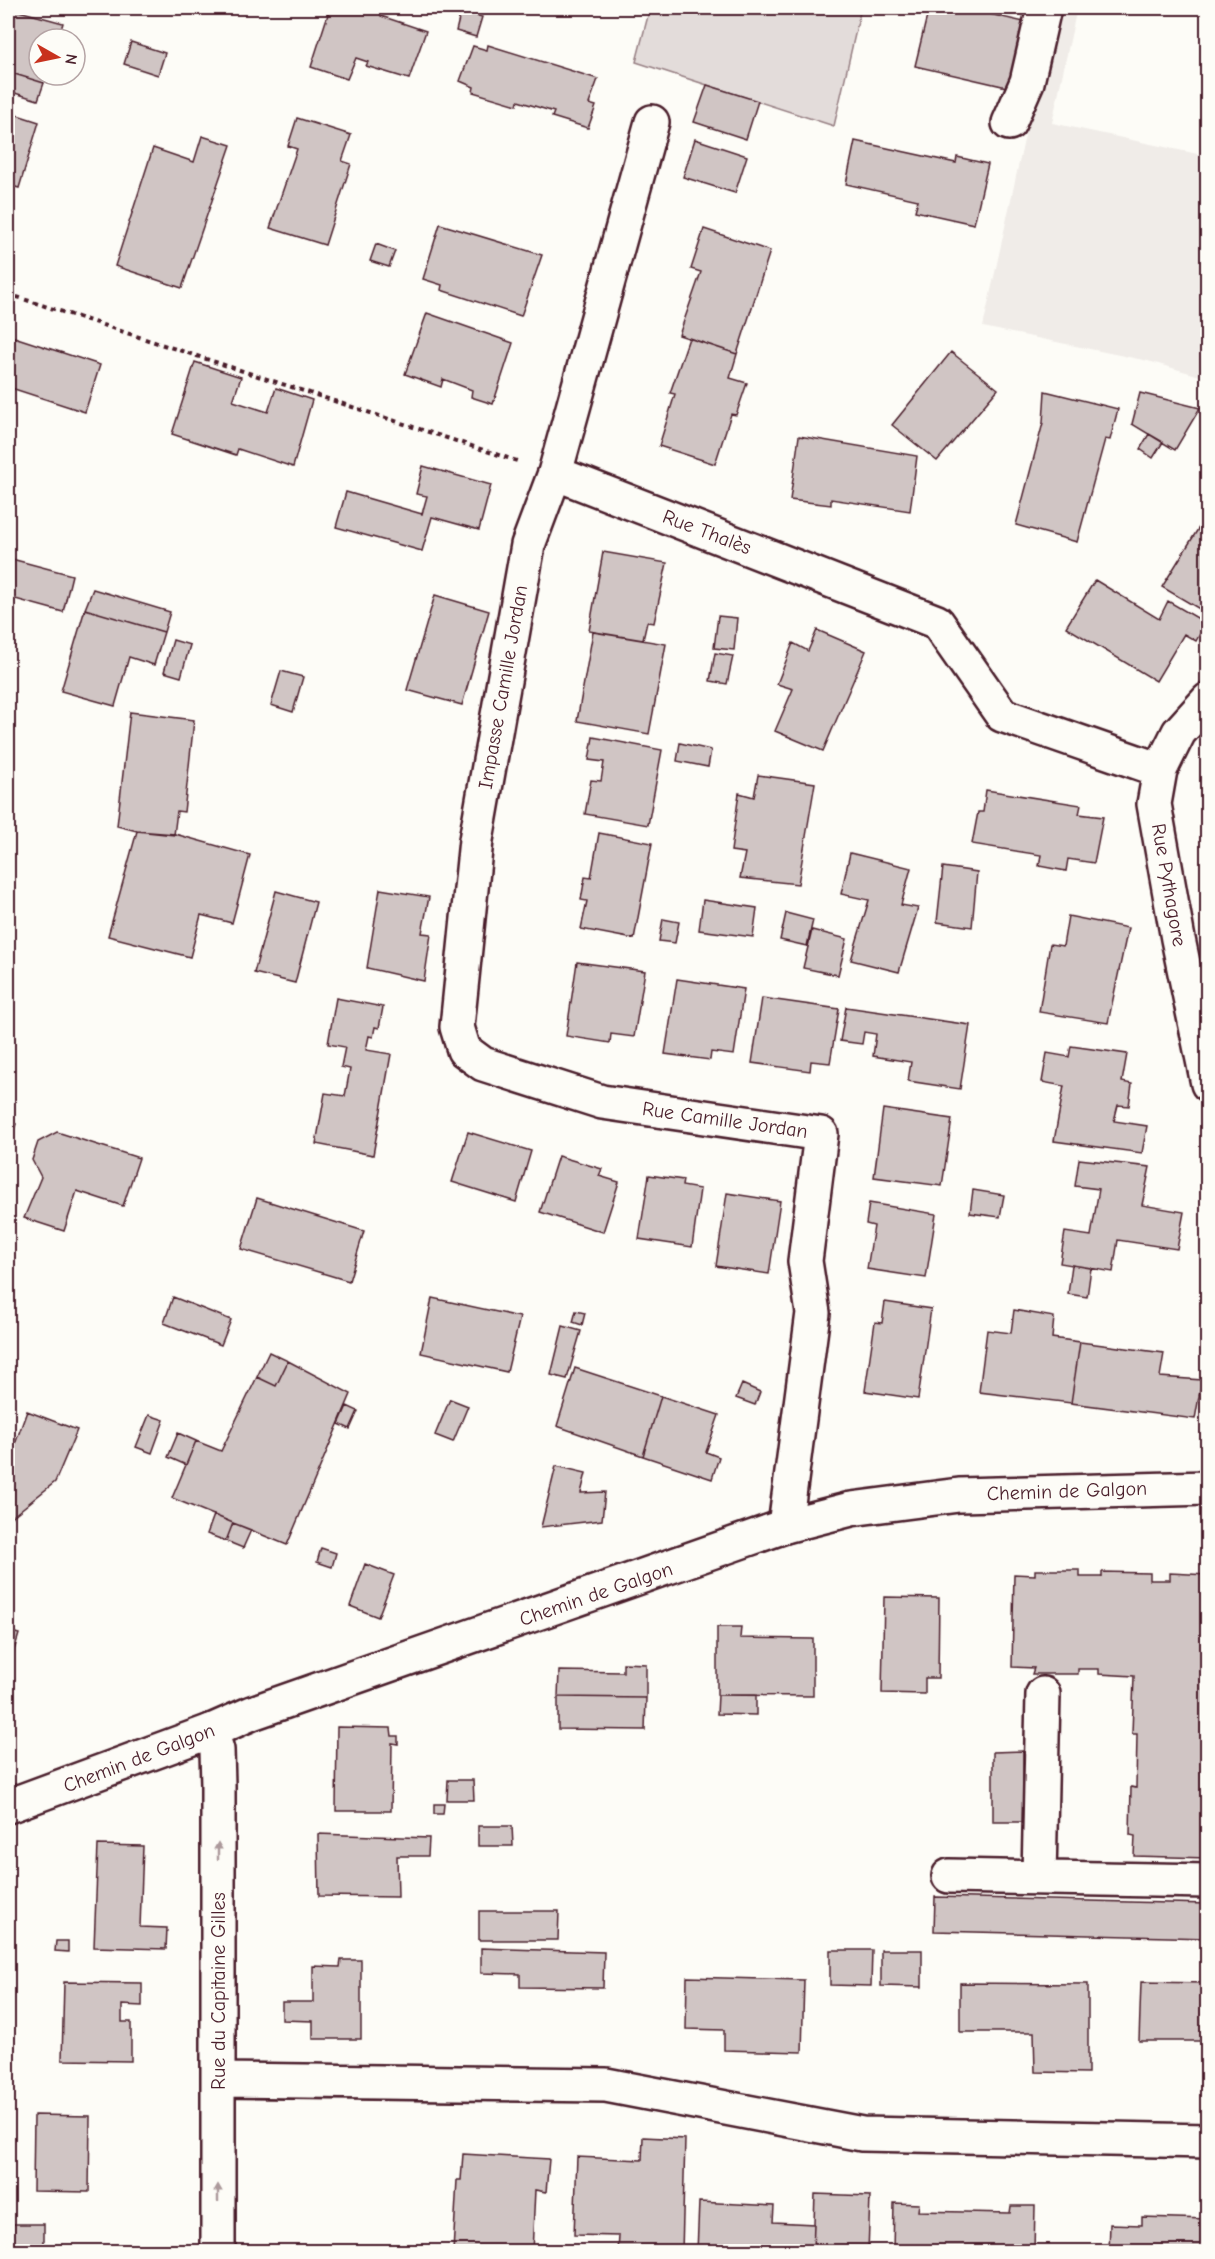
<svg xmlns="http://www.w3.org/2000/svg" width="1215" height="2259" viewBox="0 0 1215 2259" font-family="'Comic Neue',sans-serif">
<rect width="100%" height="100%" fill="#fdfcf7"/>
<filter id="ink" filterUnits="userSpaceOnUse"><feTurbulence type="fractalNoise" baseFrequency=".0167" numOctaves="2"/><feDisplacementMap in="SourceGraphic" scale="12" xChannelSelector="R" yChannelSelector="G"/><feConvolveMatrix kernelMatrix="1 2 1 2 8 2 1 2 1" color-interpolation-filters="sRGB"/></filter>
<g filter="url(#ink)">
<!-- built -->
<path fill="#f0ece8" d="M 1053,8 L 1077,8 L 1052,123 L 1207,156 L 1207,378 L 1148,361 L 983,327 Z"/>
<!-- green -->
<path fill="#e3dcda" stroke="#967e82" stroke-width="1.5" d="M 650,8 L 861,8 L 834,126 L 636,62 Z"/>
<!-- building -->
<path fill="#d0c5c4" stroke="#4a1f2b" stroke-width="1.5" d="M 8,8 L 63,23 L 58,39 L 39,39 L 39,75 L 47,75 L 44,83 L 8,72 Z
M 330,8 L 373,8 L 382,11 L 381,16 L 426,31 L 409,79 L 366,66 L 368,62 L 356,58 L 347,79 L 311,67 Z
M 909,8 L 987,8 L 985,13 L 1024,22 L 1011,88 L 915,66 L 927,16 L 908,12 Z
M 461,11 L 482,17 L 476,37 L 456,31 Z
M 131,42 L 165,53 L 158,75 L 124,64 Z
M 488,45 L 598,79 L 589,104 L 596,106 L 588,128 L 552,117 L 554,112 L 518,101 L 517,105 L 473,92 L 474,87 L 460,81 L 473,46 L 487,50 Z
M 8,72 L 44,83 L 38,100 L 8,91 Z
M 707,85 L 758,101 L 746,139 L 694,122 Z
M 8,112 L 39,122 L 19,188 L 8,185 Z
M 297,118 L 351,135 L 342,161 L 351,164 L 325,245 L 270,228 L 297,149 L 288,146 Z
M 202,136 L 231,145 L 182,288 L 115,266 L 153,148 L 194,162 Z
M 695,139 L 747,156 L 735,193 L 683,177 Z
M 855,141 L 956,163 L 957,157 L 988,164 L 974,224 L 915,211 L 918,200 L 846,184 Z
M 440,224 L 542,255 L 521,316 L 441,290 L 442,285 L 423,279 Z
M 704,229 L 770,251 L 737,354 L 679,335 L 701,272 L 691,269 Z
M 376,244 L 395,251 L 389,267 L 370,261 Z
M 427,313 L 513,343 L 493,404 L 471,397 L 472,390 L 443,379 L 441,387 L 405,374 Z
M 8,335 L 100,365 L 85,412 L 8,387 Z
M 689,338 L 737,354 L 730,378 L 747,383 L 736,415 L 731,414 L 715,464 L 659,446 L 675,394 L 670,393 Z
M 951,352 L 998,389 L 937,461 L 892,425 Z
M 195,362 L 241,377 L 233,401 L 268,412 L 276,388 L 312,400 L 293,467 L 238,449 L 236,455 L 172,434 Z
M 1045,391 L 1118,409 L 1110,440 L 1105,439 L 1077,542 L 1016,525 L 1043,423 Z
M 1140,393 L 1200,408 L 1175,450 L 1132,424 Z
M 1149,434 L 1163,442 L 1153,458 L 1140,449 Z
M 799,436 L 917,456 L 910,511 L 831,499 L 831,505 L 790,500 Z
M 423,466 L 491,485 L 479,530 L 432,517 L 422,551 L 336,527 L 346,492 L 422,514 L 427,496 L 416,494 Z
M 1208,513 L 1208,614 L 1162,587 Z
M 603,552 L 667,563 L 654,623 L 647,622 L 643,640 L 589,631 Z
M 8,558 L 72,575 L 63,612 L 8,597 Z
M 1095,580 L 1159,619 L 1168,601 L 1206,623 L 1196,641 L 1184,634 L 1156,681 L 1066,627 Z
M 93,589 L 170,612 L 164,632 L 85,609 Z
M 435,595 L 489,611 L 462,705 L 407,690 Z
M 85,609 L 164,632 L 154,665 L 129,657 L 115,706 L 61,691 Z
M 718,616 L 737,618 L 734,650 L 714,648 Z
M 817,630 L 866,651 L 823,751 L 775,731 L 793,689 L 777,684 L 793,643 L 808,651 Z
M 593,632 L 666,644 L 649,734 L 577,721 Z
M 173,640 L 190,645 L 181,677 L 164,672 Z
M 715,653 L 733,656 L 727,684 L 710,681 Z
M 281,671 L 303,677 L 293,712 L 271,705 Z
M 130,712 L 194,720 L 184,812 L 177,811 L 174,835 L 137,831 L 117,826 Z
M 593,737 L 662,750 L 648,825 L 585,814 L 591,780 L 601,781 L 604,762 L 589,760 Z
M 680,743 L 711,750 L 708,767 L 677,761 Z
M 758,775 L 815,783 L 798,884 L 740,878 L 745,853 L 731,851 L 739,793 L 754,797 Z
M 986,790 L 1081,805 L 1079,814 L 1103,817 L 1094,863 L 1068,859 L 1066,871 L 1039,866 L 1041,855 L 972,844 L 978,812 L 983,812 Z
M 137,831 L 175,834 L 250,855 L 232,923 L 201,915 L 190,957 L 108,936 Z
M 599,833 L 652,843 L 634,939 L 581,929 L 587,901 L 581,900 L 585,877 L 591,878 Z
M 850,853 L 911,868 L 901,905 L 918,908 L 899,972 L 851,960 L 869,900 L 841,894 Z
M 943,867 L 977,872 L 972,927 L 937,922 Z
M 380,889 L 429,897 L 422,933 L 431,934 L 424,981 L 367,968 Z
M 276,891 L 316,902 L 295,983 L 254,973 Z
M 703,900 L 757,908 L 753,937 L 699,930 Z
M 786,913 L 813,920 L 807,946 L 780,940 Z
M 1068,916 L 1128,928 L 1108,1023 L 1039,1012 L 1050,944 L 1063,946 Z
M 663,919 L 679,922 L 675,943 L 659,941 Z
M 812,930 L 847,939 L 838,975 L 803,968 Z
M 577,962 L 645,971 L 634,1037 L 611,1034 L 610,1043 L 566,1036 Z
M 677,979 L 744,989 L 734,1055 L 711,1052 L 710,1060 L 665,1054 Z
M 336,998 L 383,1007 L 379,1028 L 375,1027 L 373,1037 L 369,1036 L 366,1050 L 391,1054 L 373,1155 L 316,1144 L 325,1093 L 345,1096 L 350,1069 L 341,1067 L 345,1047 L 328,1044 Z
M 762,998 L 839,1009 L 830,1063 L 811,1061 L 810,1071 L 752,1063 Z
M 846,1007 L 970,1025 L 960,1089 L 908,1081 L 911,1062 L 873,1056 L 876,1034 L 864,1032 L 862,1044 L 840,1041 Z
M 1071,1046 L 1127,1054 L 1122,1082 L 1132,1084 L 1129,1106 L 1118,1105 L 1114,1121 L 1147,1126 L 1142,1153 L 1054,1141 L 1064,1086 L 1042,1082 L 1047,1053 L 1069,1057 Z
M 883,1109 L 952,1119 L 942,1186 L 874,1177 Z
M 8,1121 L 16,1124 L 8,1145 Z
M 57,1132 L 139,1158 L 123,1206 L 77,1191 L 64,1231 L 24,1218 L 41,1177 L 32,1160 L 38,1142 Z
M 468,1132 L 531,1151 L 516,1202 L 452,1182 Z
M 558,1156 L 602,1169 L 599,1176 L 619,1182 L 603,1232 L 540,1212 Z
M 1079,1159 L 1150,1167 L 1142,1205 L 1184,1212 L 1177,1249 L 1118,1240 L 1113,1272 L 1060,1263 L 1065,1232 L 1091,1236 L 1099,1189 L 1075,1186 Z
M 649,1175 L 683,1180 L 682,1186 L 700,1189 L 692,1247 L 639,1239 Z
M 973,1190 L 1004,1195 L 1000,1217 L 970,1213 Z
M 727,1193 L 780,1201 L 769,1274 L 716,1266 Z
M 257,1198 L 364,1231 L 349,1281 L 241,1249 Z
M 869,1203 L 936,1214 L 926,1278 L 867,1269 L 874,1226 L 866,1224 Z
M 1072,1265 L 1091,1268 L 1087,1297 L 1068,1294 Z
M 173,1297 L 231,1320 L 221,1345 L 164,1323 Z
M 432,1298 L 520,1317 L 507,1372 L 421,1353 Z
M 885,1302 L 931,1309 L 918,1399 L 865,1391 L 875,1322 L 882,1323 Z
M 1014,1310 L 1054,1317 L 1052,1338 L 1080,1342 L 1071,1403 L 979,1392 L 987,1330 L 1011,1333 Z
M 576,1311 L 585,1313 L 582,1325 L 573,1322 Z
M 563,1326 L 581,1331 L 567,1379 L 551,1375 Z
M 1080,1342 L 1164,1353 L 1160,1377 L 1202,1380 L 1195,1419 L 1071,1403 Z
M 269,1352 L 288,1361 L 276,1386 L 257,1377 Z
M 288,1361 L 351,1394 L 287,1545 L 172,1498 L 196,1441 L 221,1451 L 257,1377 L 276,1386 Z
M 575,1368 L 661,1396 L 643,1456 L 557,1426 Z
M 742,1384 L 760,1392 L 755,1405 L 736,1398 Z
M 661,1396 L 719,1415 L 706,1452 L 719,1457 L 712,1479 L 643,1456 Z
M 450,1399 L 468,1406 L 453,1442 L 435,1435 Z
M 347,1406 L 358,1411 L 350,1429 L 339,1424 Z
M 27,1411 L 77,1430 L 55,1482 L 8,1520 L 8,1452 L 14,1447 Z
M 149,1415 L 164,1420 L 152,1453 L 136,1447 Z
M 178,1433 L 196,1441 L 186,1465 L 168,1457 Z
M 556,1466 L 586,1473 L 581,1493 L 605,1492 L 602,1520 L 541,1527 Z
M 214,1515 L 233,1523 L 226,1541 L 207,1534 Z
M 233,1523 L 251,1530 L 243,1548 L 226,1541 Z
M 321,1548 L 336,1553 L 332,1567 L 317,1562 Z
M 365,1564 L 394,1575 L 378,1617 L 350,1606 Z
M 1035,1570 L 1080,1570 L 1080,1577 L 1102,1577 L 1102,1572 L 1150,1573 L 1150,1580 L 1170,1580 L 1170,1573 L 1208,1575 L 1208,1858 L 1134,1856 L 1135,1836 L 1130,1835 L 1131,1787 L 1136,1788 L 1137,1734 L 1132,1734 L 1134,1676 L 1099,1674 L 1099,1669 L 1078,1669 L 1078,1674 L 1032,1674 L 1034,1668 L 1012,1667 L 1014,1574 L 1035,1575 Z
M 884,1597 L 939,1598 L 938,1678 L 925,1678 L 925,1694 L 882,1693 Z
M 717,1627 L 741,1627 L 740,1638 L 813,1639 L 813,1696 L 717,1695 Z
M 8,1631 L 19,1634 L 8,1670 Z
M 623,1663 L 646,1664 L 646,1698 L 558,1697 L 559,1671 L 623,1672 Z
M 718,1695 L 756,1695 L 756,1715 L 717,1714 Z
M 558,1697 L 646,1698 L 645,1730 L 558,1729 Z
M 337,1727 L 391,1728 L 392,1736 L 398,1736 L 398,1744 L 392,1743 L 391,1811 L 336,1811 Z
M 1023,1751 L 1023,1822 L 993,1822 L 993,1752 Z
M 448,1780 L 473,1780 L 474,1800 L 447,1800 Z
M 434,1804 L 444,1804 L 443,1814 L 434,1814 Z
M 478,1826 L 512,1826 L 513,1846 L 478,1846 Z
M 318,1834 L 429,1838 L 428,1856 L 397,1856 L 398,1897 L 319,1896 Z
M 98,1845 L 143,1846 L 140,1927 L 167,1928 L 166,1949 L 94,1947 Z
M 935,1897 L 1208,1904 L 1208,1938 L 934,1931 Z
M 479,1911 L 559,1911 L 558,1940 L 479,1940 Z
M 56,1941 L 68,1941 L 68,1952 L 55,1951 Z
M 481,1948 L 604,1952 L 603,1988 L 520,1987 L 520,1974 L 481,1973 Z
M 830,1950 L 872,1950 L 871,1986 L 830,1985 Z
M 881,1950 L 922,1950 L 922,1987 L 881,1986 Z
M 341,1960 L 361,1960 L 361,2039 L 313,2039 L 313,2021 L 282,2020 L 282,2002 L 313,2002 L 313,1966 L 340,1967 Z
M 687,1977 L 804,1980 L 802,2052 L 724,2050 L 724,2030 L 686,2029 Z
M 64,1982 L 142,1983 L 142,2006 L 122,2005 L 122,2022 L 131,2022 L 131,2061 L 62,2060 Z
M 1141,1982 L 1208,1983 L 1208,2041 L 1139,2041 Z
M 960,1983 L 1088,1984 L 1088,2073 L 1035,2072 L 1034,2032 L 960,2032 Z
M 34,2115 L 90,2116 L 89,2192 L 33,2191 Z
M 643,2137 L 685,2139 L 682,2252 L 618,2252 L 619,2236 L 574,2235 L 577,2157 L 642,2160 Z
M 463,2154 L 549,2159 L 546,2192 L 535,2190 L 532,2252 L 453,2252 L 457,2180 L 461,2180 Z
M 815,2194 L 870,2196 L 868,2252 L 813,2252 Z
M 699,2202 L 774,2206 L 773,2222 L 814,2224 L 813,2252 L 697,2252 Z
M 894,2203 L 919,2204 L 918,2211 L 1010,2213 L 1011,2206 L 1035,2206 L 1034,2252 L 893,2252 Z
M 1142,2217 L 1208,2219 L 1208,2252 L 1109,2252 L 1110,2224 L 1142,2225 Z
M 8,2224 L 44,2224 L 44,2252 L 8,2252 Z
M 126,2245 L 174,2247 L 174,2252 L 126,2252 Z"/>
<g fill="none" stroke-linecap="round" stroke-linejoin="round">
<!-- minor casing -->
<g stroke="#4a1f2b" stroke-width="38">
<path id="minor" d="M 652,122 L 555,473 L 937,622 L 1002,715 L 1160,770
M 1009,123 L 1027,82 L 1044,8
M 555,473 L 528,545 L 476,840 L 457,1027 L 464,1050 L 483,1064 L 602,1102 L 821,1134 L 805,1261 L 813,1313 L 785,1526
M 1208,700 L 1179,732 L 1160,770 L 1154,804 L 1178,939 L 1208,1084
M 211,1731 L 217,1750 L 218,1785 L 218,2252
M 949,1876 L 1208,1881
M 1039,1877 L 1043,1694
M 218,2080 L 606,2085 L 862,2134 L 1208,2141"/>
</g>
<!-- major casing -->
<g stroke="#4a1f2b" stroke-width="38">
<path id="major" d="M 8,1806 L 211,1731 L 252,1713 L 785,1526 L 851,1509 L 959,1495 L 1208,1488"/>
</g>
<!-- path -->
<path stroke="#4a1f2b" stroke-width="4" stroke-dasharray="4.5 4.5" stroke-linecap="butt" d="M 8,294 L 517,461"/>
<!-- minor -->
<use href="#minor" stroke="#fdfcf7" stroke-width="33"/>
<!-- major -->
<use href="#major" stroke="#fdfcf7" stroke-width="33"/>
</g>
<!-- one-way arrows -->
<defs><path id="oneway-solid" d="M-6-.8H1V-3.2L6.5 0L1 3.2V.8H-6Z" transform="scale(1.5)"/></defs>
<g fill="#ac999b">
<use href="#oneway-solid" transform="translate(218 1851) rotate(-90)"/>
<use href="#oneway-solid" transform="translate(218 2193) rotate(-90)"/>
</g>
</g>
<g text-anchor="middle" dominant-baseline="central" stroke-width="4.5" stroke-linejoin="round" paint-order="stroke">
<!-- street labels -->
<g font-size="20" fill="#4a1f2b" stroke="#fdfcf7">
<text transform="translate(707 532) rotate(21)">Rue Thalès</text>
<text transform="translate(503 687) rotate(-80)">Impasse Camille Jordan</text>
<text transform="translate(1169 885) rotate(80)">Rue Pythagore</text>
<text transform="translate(725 1120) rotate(8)">Rue Camille Jordan</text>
<text transform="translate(1067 1491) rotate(-2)">Chemin de Galgon</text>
<text transform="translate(596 1594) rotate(-19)">Chemin de Galgon</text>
<text transform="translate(139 1758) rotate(-21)">Chemin de Galgon</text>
<text transform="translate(218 1991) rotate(-90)">Rue du Capitaine Gilles</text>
</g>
</g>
<!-- margin -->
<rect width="1215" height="2259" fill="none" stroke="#fdfcf7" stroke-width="30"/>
<rect x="15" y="15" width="1185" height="2229" fill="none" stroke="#4a1f2b" stroke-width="2" filter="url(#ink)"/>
<!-- north arrow -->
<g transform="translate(57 57) rotate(99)"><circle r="28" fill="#fdfcf7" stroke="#b5a4a5" stroke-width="1.5"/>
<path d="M0-4.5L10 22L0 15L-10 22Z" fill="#c8321e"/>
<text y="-9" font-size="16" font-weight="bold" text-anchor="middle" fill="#4a1f2b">N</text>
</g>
</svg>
